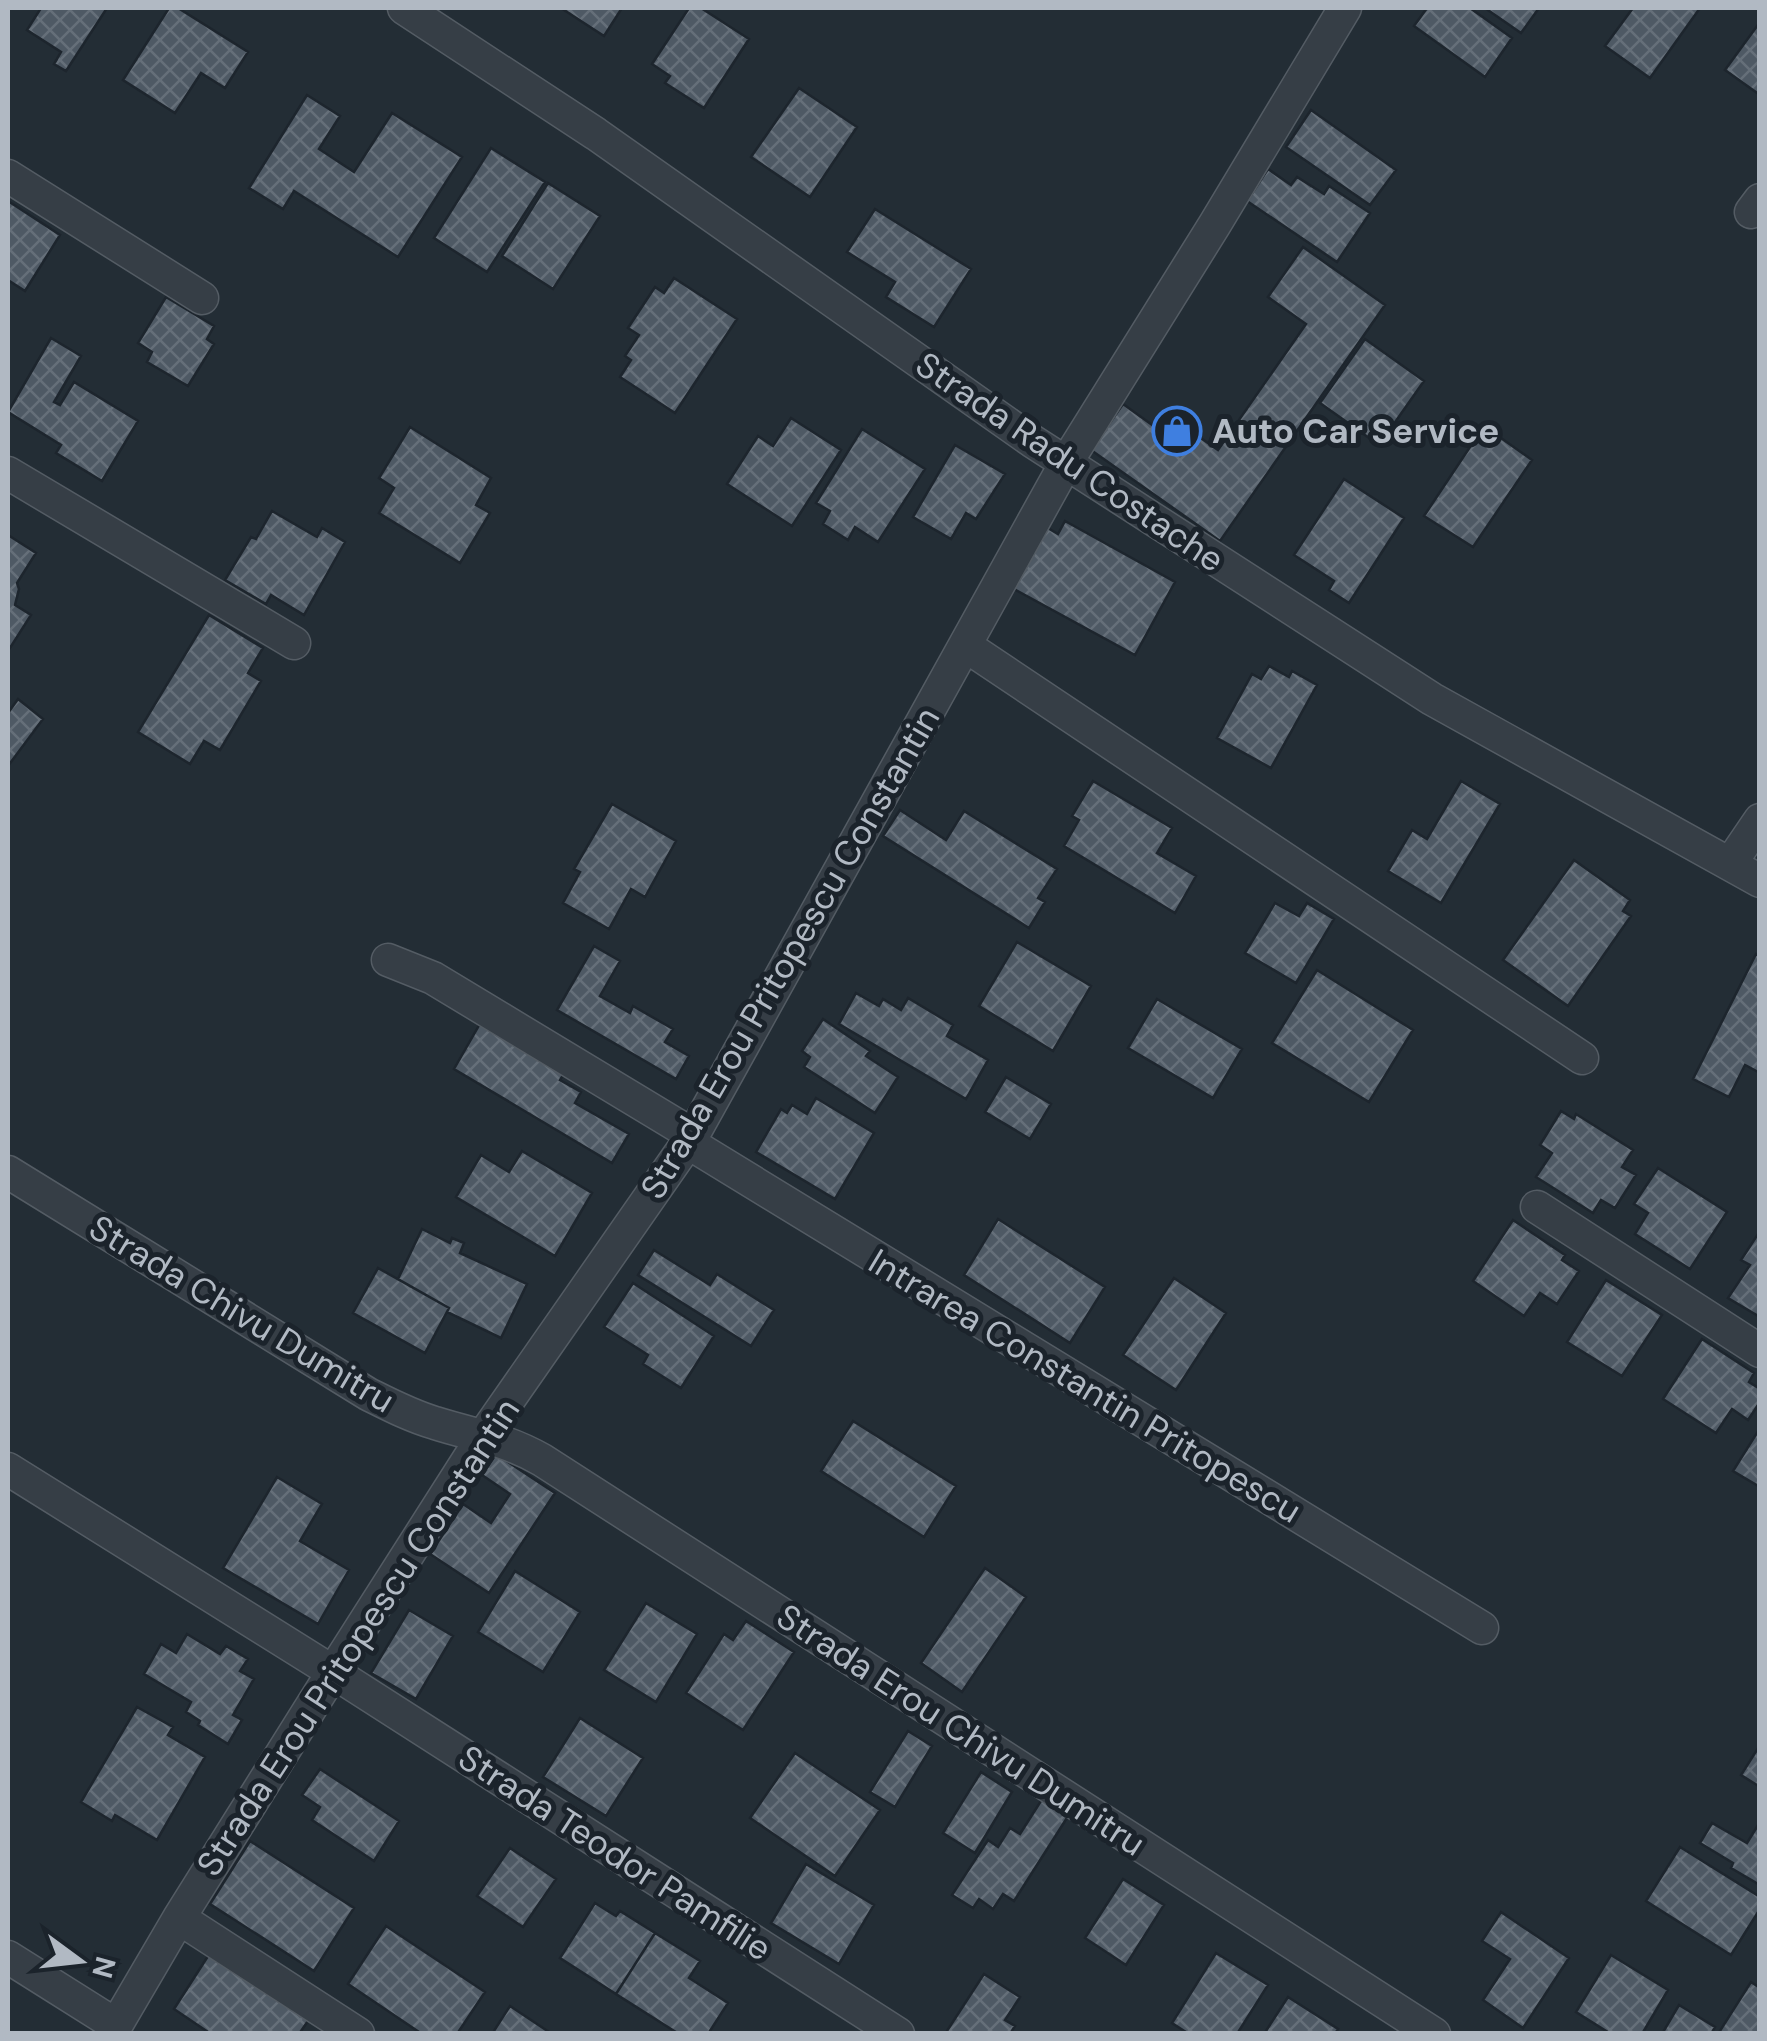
<svg xmlns="http://www.w3.org/2000/svg" width="1767" height="2041" viewBox="0 0 1767 2041" font-family="'DM Sans',sans-serif">
<defs>
<pattern id="building-cross-hatch" width="8" height="8" patternUnits="userSpaceOnUse" patternTransform="scale(2.5)"><rect width="8" height="8" fill="#4e5964"/><path d="M0 0l8 8M0 8l8-8" fill="none" stroke="#656f79"/></pattern>
</defs>
<rect width="100%" height="100%" fill="#232d35"/>
<!-- building -->
<path fill="url(#building-cross-hatch)" stroke="#1d252d" stroke-width="2.5" d="M 41,8 L 107,8 L 66,71 L 54,64 L 61,52 L 27,30 Z
M 169,8 L 178,8 L 248,52 L 225,88 L 201,73 L 175,113 L 123,80 Z
M 561,8 L 622,8 L 604,36 Z
M 689,8 L 701,8 L 749,39 L 704,108 L 665,83 L 670,76 L 652,64 Z
M 1427,8 L 1470,8 L 1512,38 L 1485,77 L 1414,26 Z
M 1485,8 L 1539,8 L 1521,33 Z
M 1633,8 L 1700,8 L 1650,78 L 1605,46 Z
M 1760,22 L 1760,95 L 1725,70 Z
M 799,88 L 857,127 L 810,197 L 751,157 Z
M 307,95 L 340,116 L 319,149 L 354,172 L 392,113 L 462,157 L 398,257 L 294,191 L 283,209 L 249,188 Z
M 1311,110 L 1396,170 L 1370,205 L 1286,147 Z
M 491,148 L 545,182 L 487,272 L 434,238 Z
M 1268,169 L 1291,185 L 1297,177 L 1324,194 L 1329,186 L 1370,213 L 1337,262 L 1247,201 Z
M 548,183 L 600,216 L 553,289 L 502,256 Z
M 8,201 L 60,235 L 25,291 L 8,280 Z
M 875,209 L 971,269 L 934,327 L 886,297 L 895,282 L 847,252 Z
M 1303,247 L 1385,305 L 1220,541 L 1091,450 L 1123,404 L 1155,427 L 1165,413 L 1218,450 L 1306,324 L 1268,297 Z
M 674,278 L 737,319 L 675,413 L 620,377 L 631,360 L 625,356 L 639,335 L 628,328 L 655,287 L 664,293 Z
M 166,297 L 214,326 L 207,339 L 214,344 L 188,386 L 147,362 L 152,352 L 138,343 Z
M 51,338 L 81,356 L 54,402 L 60,405 L 74,382 L 138,421 L 102,481 L 56,453 L 61,445 L 8,412 Z
M 1365,339 L 1424,381 L 1379,445 L 1320,403 Z
M 791,418 L 841,450 L 792,526 L 727,484 L 758,436 L 773,446 Z
M 1484,426 L 1532,460 L 1473,547 L 1424,516 Z
M 410,427 L 491,478 L 476,505 L 490,513 L 460,563 L 379,513 L 394,488 L 379,478 Z
M 862,429 L 925,469 L 878,542 L 855,527 L 848,540 L 823,524 L 830,511 L 816,503 Z
M 955,445 L 1005,474 L 976,519 L 966,513 L 951,539 L 913,517 Z
M 1344,479 L 1404,518 L 1349,603 L 1329,590 L 1334,581 L 1294,555 Z
M 272,511 L 317,537 L 322,528 L 345,542 L 304,615 L 271,595 L 266,604 L 225,580 L 251,537 L 256,539 Z
M 1065,521 L 1175,582 L 1135,655 L 1012,588 L 1046,527 L 1058,534 Z
M 8,535 L 36,553 L 17,583 L 19,589 L 15,605 L 31,615 L 10,648 L 8,647 Z
M 209,615 L 263,648 L 248,673 L 261,681 L 220,750 L 204,741 L 190,764 L 138,732 Z
M 1269,666 L 1289,677 L 1292,671 L 1317,685 L 1271,768 L 1217,738 L 1252,674 L 1261,679 Z
M 18,699 L 43,719 L 8,766 L 8,713 Z
M 1093,781 L 1172,828 L 1157,853 L 1196,876 L 1175,913 L 1064,846 L 1079,820 L 1072,816 Z
M 1461,781 L 1500,804 L 1441,903 L 1388,871 L 1412,830 L 1427,839 Z
M 612,804 L 676,841 L 645,897 L 631,889 L 609,929 L 563,903 L 580,872 L 574,869 Z
M 900,810 L 946,840 L 964,811 L 1057,869 L 1038,898 L 1045,902 L 1029,928 L 883,836 Z
M 1574,860 L 1630,900 L 1623,911 L 1631,916 L 1568,1006 L 1503,960 Z
M 1275,903 L 1299,916 L 1307,903 L 1334,919 L 1296,983 L 1245,953 Z
M 1017,942 L 1091,986 L 1053,1051 L 979,1006 Z
M 594,946 L 620,961 L 600,996 L 630,1013 L 633,1006 L 673,1029 L 665,1042 L 689,1056 L 676,1079 L 557,1010 Z
M 1756,954 L 1760,956 L 1760,1073 L 1745,1065 L 1729,1097 L 1693,1079 Z
M 1317,970 L 1413,1030 L 1369,1102 L 1272,1043 Z
M 856,993 L 879,1006 L 883,999 L 901,1010 L 908,998 L 953,1025 L 947,1036 L 988,1060 L 966,1099 L 839,1024 Z
M 1157,999 L 1242,1049 L 1213,1098 L 1128,1048 Z
M 823,1019 L 870,1051 L 866,1056 L 898,1077 L 875,1113 L 804,1067 L 810,1057 L 802,1051 Z
M 481,1022 L 565,1072 L 560,1080 L 581,1092 L 575,1103 L 629,1134 L 612,1163 L 454,1069 Z
M 1006,1077 L 1051,1104 L 1030,1139 L 985,1112 Z
M 816,1098 L 874,1133 L 835,1199 L 756,1152 L 781,1109 L 787,1113 L 792,1105 L 807,1114 Z
M 1561,1111 L 1574,1119 L 1576,1114 L 1633,1150 L 1622,1167 L 1636,1175 L 1615,1208 L 1601,1200 L 1593,1213 L 1536,1177 L 1552,1153 L 1540,1145 Z
M 522,1151 L 592,1193 L 555,1256 L 456,1197 L 481,1155 L 509,1172 Z
M 1658,1168 L 1727,1212 L 1690,1269 L 1635,1234 L 1648,1213 L 1634,1204 Z
M 998,1219 L 1105,1287 L 1070,1343 L 964,1275 Z
M 1513,1220 L 1565,1255 L 1562,1260 L 1579,1271 L 1557,1304 L 1540,1293 L 1524,1316 L 1473,1281 Z
M 422,1229 L 450,1243 L 452,1238 L 464,1243 L 460,1253 L 527,1284 L 501,1338 L 447,1312 L 449,1308 L 398,1279 Z
M 1758,1234 L 1760,1235 L 1760,1317 L 1728,1298 L 1750,1265 L 1741,1260 Z
M 654,1250 L 710,1285 L 717,1274 L 774,1310 L 751,1346 L 638,1275 Z
M 378,1268 L 449,1308 L 425,1353 L 353,1313 Z
M 1174,1278 L 1226,1313 L 1176,1390 L 1123,1355 Z
M 1606,1280 L 1662,1315 L 1622,1376 L 1567,1342 Z
M 633,1283 L 714,1336 L 681,1388 L 643,1364 L 648,1355 L 604,1327 Z
M 1702,1339 L 1754,1373 L 1749,1382 L 1760,1389 L 1760,1402 L 1748,1420 L 1732,1409 L 1716,1433 L 1663,1399 Z
M 853,1421 L 956,1486 L 924,1537 L 821,1471 Z
M 1760,1428 L 1760,1487 L 1733,1471 Z
M 496,1454 L 555,1493 L 489,1593 L 430,1554 L 463,1504 L 491,1523 L 510,1494 L 482,1475 Z
M 277,1477 L 322,1504 L 300,1541 L 349,1570 L 318,1624 L 223,1568 Z
M 985,1568 L 1026,1597 L 962,1692 L 921,1663 Z
M 515,1571 L 580,1612 L 543,1672 L 478,1632 Z
M 646,1603 L 697,1634 L 656,1702 L 604,1670 Z
M 409,1610 L 453,1636 L 416,1699 L 371,1673 Z
M 746,1621 L 794,1652 L 743,1730 L 686,1693 L 724,1634 L 733,1640 Z
M 187,1634 L 220,1654 L 226,1646 L 248,1659 L 240,1671 L 254,1679 L 233,1715 L 242,1720 L 228,1744 L 198,1725 L 200,1721 L 186,1712 L 191,1702 L 144,1674 L 161,1644 L 176,1653 Z
M 137,1707 L 173,1727 L 168,1735 L 205,1757 L 157,1840 L 115,1815 L 112,1821 L 81,1802 Z
M 580,1718 L 643,1758 L 606,1816 L 543,1777 Z
M 908,1731 L 932,1746 L 895,1807 L 870,1792 Z
M 1760,1745 L 1760,1787 L 1741,1775 Z
M 795,1753 L 880,1810 L 835,1876 L 750,1818 Z
M 320,1769 L 399,1821 L 374,1861 L 312,1820 L 320,1807 L 302,1795 Z
M 981,1772 L 1012,1792 L 975,1853 L 943,1833 Z
M 1046,1793 L 1072,1810 L 1014,1901 L 1003,1894 L 993,1909 L 979,1899 L 973,1908 L 952,1895 L 988,1840 L 998,1847 L 1010,1828 L 1020,1834 Z
M 1760,1822 L 1760,1885 L 1731,1868 L 1733,1863 L 1700,1843 L 1712,1823 L 1747,1843 Z
M 250,1841 L 354,1908 L 314,1971 L 210,1904 Z
M 1680,1847 L 1760,1897 L 1760,1909 L 1731,1955 L 1646,1901 Z
M 510,1848 L 556,1879 L 523,1927 L 477,1896 Z
M 806,1864 L 874,1905 L 839,1964 L 771,1923 Z
M 1123,1879 L 1164,1905 L 1126,1965 L 1085,1938 Z
M 595,1903 L 616,1916 L 620,1911 L 655,1933 L 616,1994 L 560,1958 Z
M 1501,1912 L 1569,1958 L 1523,2028 L 1483,2000 L 1510,1959 L 1482,1941 Z
M 386,1926 L 485,1992 L 457,2034 L 422,2034 L 348,1984 Z
M 655,1933 L 700,1961 L 689,1978 L 728,2003 L 708,2034 L 679,2034 L 616,1994 Z
M 210,1953 L 310,2018 L 299,2034 L 211,2034 L 174,2009 Z
M 1216,1953 L 1268,1985 L 1237,2034 L 1189,2034 L 1172,2023 Z
M 1611,1955 L 1668,1990 L 1642,2034 L 1611,2034 L 1576,2012 Z
M 984,1974 L 1020,1997 L 1005,2020 L 1015,2026 L 1010,2034 L 945,2034 Z
M 1751,1982 L 1760,1988 L 1760,2034 L 1718,2034 Z
M 1288,1997 L 1338,2029 L 1335,2034 L 1264,2034 Z
M 1679,2005 L 1715,2027 L 1711,2034 L 1662,2034 Z
M 510,2006 L 552,2034 L 492,2034 Z"/>
<g fill="none" stroke-linecap="round" stroke-linejoin="round">
<!-- minor casing -->
<g stroke="#545c64" stroke-width="35">
<path id="minor" d="M 404,8 L 596,134 L 1032,441 L 1432,699 L 1760,881
M 8,176 L 202,298
M 1751,212 L 1760,200
M 8,473 L 294,643
M 966,646 L 1582,1058
M 1730,864 L 1760,820
M 388,960 L 433,978 L 693,1135
M 689,1143 L 1482,1628
M 8,1172 L 368,1394 C 390,1405 411,1416 435,1423 C 476,1436 503,1438 542,1460 L 1434,2034
M 1537,1207 L 1760,1351
M 8,1469 L 333,1672 L 898,2034
M 179,1918 L 358,2034
M 8,1957 L 116,2025
M 111,2034 L 179,1918 L 333,1672 L 484,1435 L 693,1135 L 1066,463 L 1215,224 L 1345,8"/>
</g>
<!-- minor -->
<use href="#minor" stroke="#363e46" stroke-width="32"/>
</g>
<!-- icons -->
<defs>
<g id="shop-ring" transform="scale(2.5)"><circle r="9.5" fill="#1b232b" stroke="#3f7fe0" stroke-width="1.5"/><path d="M-5-2.5h2.3a2.7 3.5 0 0 1 5.4 0H5L5.5 6h-11ZM-1.5-2.5h3a1.5 2.3 0 0 0-3 0Z" fill="#3f7fe0"/></g>
</defs>
<g fill-rule="evenodd">
<use href="#shop-ring" x="1177" y="431"/>
</g>
<g text-anchor="middle" dominant-baseline="central" stroke-width="10" stroke-linejoin="round" paint-order="stroke">
<!-- poi labels -->
<g font-size="35" font-weight="bold" fill="#b1b9c3" stroke="#1b232b" text-anchor="start">
<text x="1212" y="431">Auto Car Service</text>
</g>
<!-- street labels -->
<g font-size="35" fill="#b1b9c3" stroke="#1b232b">
<text transform="translate(1070 462) rotate(34)">Strada Radu Costache</text>
<text transform="translate(790 953) rotate(-60)">Strada Erou Pritopescu Constantin</text>
<text transform="translate(242 1314) rotate(31)">Strada Chivu Dumitru</text>
<text transform="translate(1085 1386) rotate(31)">Intrarea Constantin Pritopescu</text>
<text transform="translate(358 1637) rotate(-57)">Strada Erou Pritopescu Constantin</text>
<text transform="translate(961 1730) rotate(33)">Strada Erou Chivu Dumitru</text>
<text transform="translate(615 1853) rotate(33)">Strada Teodor Pamfilie</text>
</g>
</g>
<!-- border -->
<rect width="1767" height="2041" fill="none" stroke="#b1b9c3" stroke-width="20"/>
<!-- north arrow -->
<g transform="translate(80 1961) rotate(105)" stroke="#1b232b" stroke-width="8" paint-order="stroke">
<path d="M0-8L18 38L0 25L-18 38Z" fill="#b1b9c3"/>
<text y="-15" font-size="28" font-weight="bold" text-anchor="middle" fill="#b1b9c3">N</text>
</g>
</svg>
